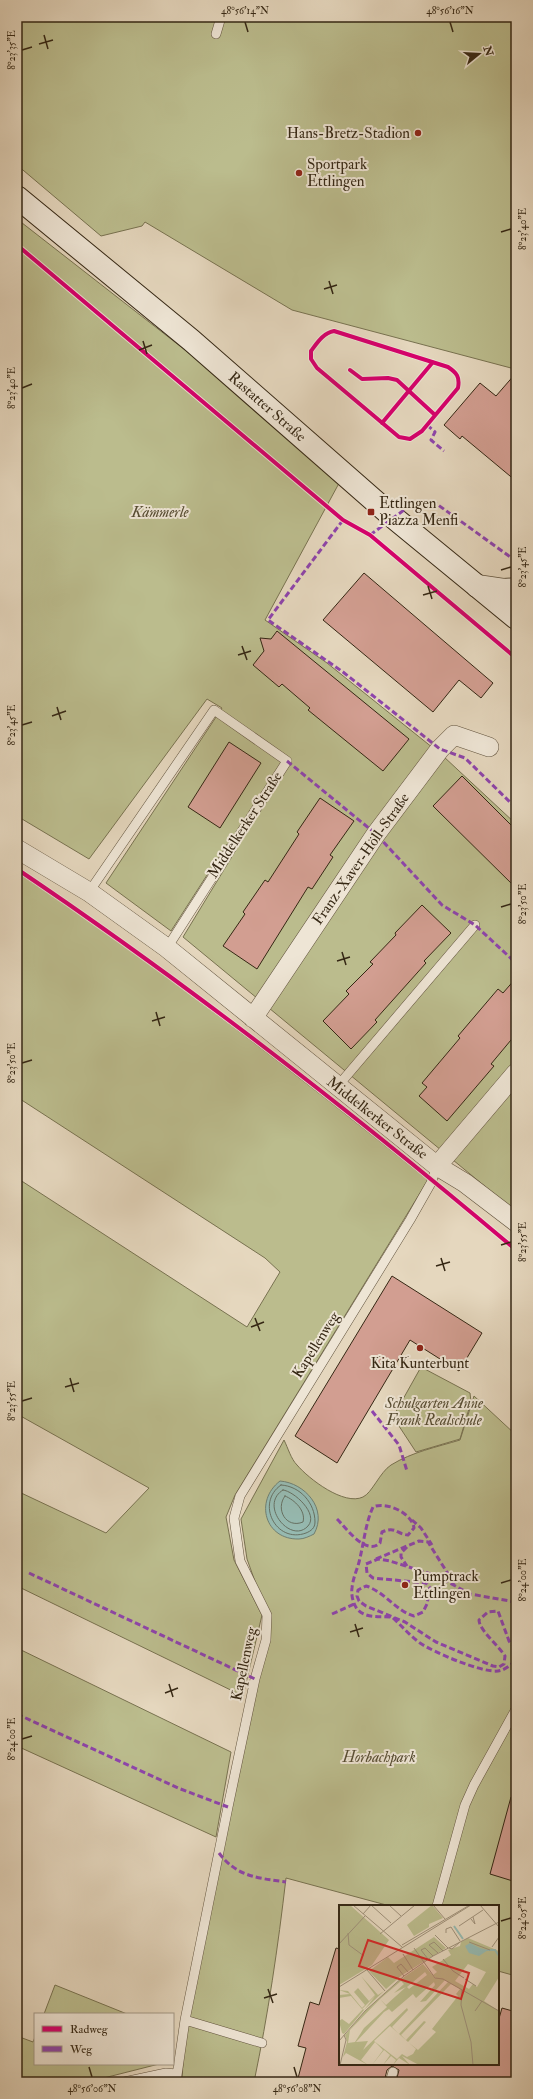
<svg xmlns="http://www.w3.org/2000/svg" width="533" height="2099" viewBox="0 0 533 2099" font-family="'IM FELL Double Pica',serif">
<rect width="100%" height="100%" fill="#e5d7be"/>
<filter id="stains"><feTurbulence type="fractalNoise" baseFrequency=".005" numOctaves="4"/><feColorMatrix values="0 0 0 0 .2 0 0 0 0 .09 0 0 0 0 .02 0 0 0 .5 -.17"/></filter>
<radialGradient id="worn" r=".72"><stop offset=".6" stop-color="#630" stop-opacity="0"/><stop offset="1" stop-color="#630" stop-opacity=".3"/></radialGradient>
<!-- green -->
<path fill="#bbbc8d" stroke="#787250" d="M 17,17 L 516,17 L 516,367 L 511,368 L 292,310 L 145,222 L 142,226 L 101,236 L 17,165 Z
M 17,219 L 344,474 L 265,620 L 327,663 L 443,756 L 516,824 L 516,1212 L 183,937 L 236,850 L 227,844 L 171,931 L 106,883 L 222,708 L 207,699 L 89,859 L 17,816 Z
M 17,872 C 160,967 295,1073 428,1180 L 235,1495 L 226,1517 L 234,1560 L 262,1615 L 243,1696 L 17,1586 L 17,1491 L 106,1533 L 149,1488 L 17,1414 L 17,1178 L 247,1327 L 280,1272 L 265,1258 L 17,1097 Z
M 421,1367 L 470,1393 L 471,1402 L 460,1439 L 416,1452 L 393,1417 Z
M 474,1396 L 516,1435 L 516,1976 L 498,1971 L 498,1906 L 390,1906 L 286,1878 C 278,1947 268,2015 254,2082 L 182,2082 L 185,2020 L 267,1615 L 247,1559 L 241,1519 L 284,1440 C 288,1448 291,1459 297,1465 C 309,1479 344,1506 363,1497 C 372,1493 380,1472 391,1465 C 412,1452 437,1447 460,1440 Z
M 17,1648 L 231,1752 L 216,1837 L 17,1746 Z
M 55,1985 L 127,2014 L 44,2014 Z
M 17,2036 L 33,2042 L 35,2037 L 35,2064 L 159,2064 L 88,2082 L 17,2082 Z"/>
<!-- water -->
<path fill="#96bab1" stroke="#6f7f72" d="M 280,1481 C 305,1483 328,1509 314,1534 C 310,1536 304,1539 299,1539 C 265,1540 254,1501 280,1481 Z"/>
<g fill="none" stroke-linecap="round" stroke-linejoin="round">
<!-- shore -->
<path stroke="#667062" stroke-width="1" d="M 281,1485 C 300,1486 315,1503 315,1522 C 315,1528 311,1531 306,1533 C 276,1544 255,1503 281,1485 Z
M 283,1490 C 294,1491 319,1514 308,1526 C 291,1545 258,1505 283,1490 Z
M 285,1496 C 295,1500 306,1511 303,1522 C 286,1529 275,1509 285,1496 Z"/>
</g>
<!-- building -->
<path fill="#d29e91" stroke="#352714" d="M 516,373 L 516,481 L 462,436 L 460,439 L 444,425 L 480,383 L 496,396 Z
M 364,573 L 493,683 L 481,698 L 459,680 L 433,712 L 323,620 Z
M 277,631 L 409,739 L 383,771 L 308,710 L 310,708 L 282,684 L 279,687 L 253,665 L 264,651 L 260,638 L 271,639 Z
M 229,742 L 261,763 L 220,828 L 188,807 Z
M 462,776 L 516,830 L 516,888 L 433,806 Z
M 320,798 L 354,821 L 330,855 L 333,857 L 312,889 L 308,887 L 257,969 L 223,946 L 245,914 L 243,912 L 265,880 L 268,882 L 299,834 L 297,832 Z
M 422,905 L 451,933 L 424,961 L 426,963 L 375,1020 L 377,1022 L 351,1049 L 323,1021 L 349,994 L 346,991 L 373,964 L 370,962 L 396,935 L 395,933 Z
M 516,978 L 516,1034 L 491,1064 L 494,1066 L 447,1121 L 419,1096 L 427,1087 L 422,1083 L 460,1038 L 458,1036 L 498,989 L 503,993 Z
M 392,1276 L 482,1333 L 459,1371 L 410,1340 L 337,1463 L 295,1436 Z
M 511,1797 L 516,1798 L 516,1882 L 490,1874 Z
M 336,1948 L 340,1949 L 340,2064 L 498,2064 L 498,2022 L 502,2008 L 516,2012 L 516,2082 L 396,2082 L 399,2070 L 392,2066 L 387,2070 L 384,2082 L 297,2082 L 306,2048 L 298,2046 L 310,2002 L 319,2005 Z"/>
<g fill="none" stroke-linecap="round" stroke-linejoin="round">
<!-- service casing -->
<g stroke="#61533e" stroke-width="10">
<path id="service" d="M 216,34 L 221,17
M 89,892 L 214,710 L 287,761 L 167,948
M 337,1087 L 475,925
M 437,1906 L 465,1805 L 474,1785 L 516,1709
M 185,2020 L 262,2043
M 124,2082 L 166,2073 L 176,2074
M 176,2082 L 185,2020 L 228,1807 L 255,1679 L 266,1640 L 267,1615 L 240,1561 L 234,1518 L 240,1496 L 410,1220 L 431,1183 L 437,1166
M 390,2082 L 393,2072"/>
</g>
<!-- minor casing -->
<g stroke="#61533e" stroke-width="20">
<path id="minor" d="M 17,849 L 89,892 L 167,948 L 437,1166 L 465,1183 L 516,1222
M 253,1018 L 376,834 L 440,749 L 454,735 L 489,747
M 437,1166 L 516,1073"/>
</g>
<!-- tertiary casing -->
<g stroke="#61533e" stroke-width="24">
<path id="tertiary" d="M 477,586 L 504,590 L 516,589"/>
</g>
<!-- secondary casing -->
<g stroke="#352714" stroke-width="24">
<path id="secondary" d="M 17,197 L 191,340 L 393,517 L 516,618"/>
</g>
<!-- service -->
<use href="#service" stroke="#eee5d5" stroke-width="9"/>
<!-- minor -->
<use href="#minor" stroke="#eee5d5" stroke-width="19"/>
<!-- tertiary -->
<use href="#tertiary" stroke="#eee5d5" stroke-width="22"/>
<!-- secondary -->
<use href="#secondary" stroke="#eee5d5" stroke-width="22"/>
<!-- quiet -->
<path stroke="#8e44ad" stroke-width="3" stroke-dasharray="6 3" stroke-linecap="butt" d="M 427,425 L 435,432 L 431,440 L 444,451
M 343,520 L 268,620 L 343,672 L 440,749 L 465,758 L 516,808
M 370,535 L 415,502 L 434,502 L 516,561
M 287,761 L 376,834 L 442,905 L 475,925 L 516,963
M 372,1411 L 399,1445 L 407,1471
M 337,1519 C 347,1529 366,1556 380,1543 L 382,1532 C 396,1526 396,1534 408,1535 L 414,1528 C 412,1513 386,1501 373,1507 C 366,1522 364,1541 360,1558 C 358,1568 353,1577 352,1588 C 351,1595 353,1603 357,1609 C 366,1619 380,1616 392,1617 C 402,1626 409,1635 420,1643 C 433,1652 482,1673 498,1671 C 505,1670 511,1665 516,1660
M 412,1520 L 421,1528 L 432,1545
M 407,1547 L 401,1553 L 401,1557 L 407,1566
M 376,1559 L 419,1541 L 428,1542 L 455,1585
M 29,1573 L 255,1679
M 516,1603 L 510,1601 L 470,1594 L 437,1576 L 390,1561 L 378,1559 L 366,1564 L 367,1573 L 373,1578 L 426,1583 L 430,1588 L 427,1604 L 423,1612 L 414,1616 C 396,1611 385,1592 366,1586 L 358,1590 L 357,1596 L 359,1601 L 366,1606 L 405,1622 L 436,1642 L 493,1666 L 499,1667 L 504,1664 L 505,1656 C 499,1646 479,1630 479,1620 L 488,1612 L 498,1611 L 509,1641 L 516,1650
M 332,1614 L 354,1604
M 17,1714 L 178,1788 L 228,1807
M 219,1853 C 237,1877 258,1878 286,1882"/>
<!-- cycleway casing -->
<g stroke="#eee5d5" stroke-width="6">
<path id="cycleway" d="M 17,245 L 343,520 L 370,535 L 516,658
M 334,331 L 448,367 C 457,373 460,377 458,388 L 422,431 L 410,439 L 399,437 L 317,368 L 311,359 L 311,351 C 317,343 323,333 334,331 Z
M 350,370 L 362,379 L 388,378 L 397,380 L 435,415
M 382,423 L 433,362
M 17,869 C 191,986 356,1115 516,1250"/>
</g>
<!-- cycleway -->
<use href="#cycleway" stroke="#d6006c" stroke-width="4"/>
</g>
<!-- ticks -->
<path fill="none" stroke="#352714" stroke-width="1.5" d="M 245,22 L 248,32M 450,22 L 453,32M 44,35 L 48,49M 39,44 L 53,40M 22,50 L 32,47M 501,232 L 511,229M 329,281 L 333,294M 324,289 L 337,285M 143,341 L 147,354M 139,350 L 152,345M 22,388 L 32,384M 501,570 L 511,567M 428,586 L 432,599M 423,595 L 437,591M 242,646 L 247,660M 238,655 L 251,651M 57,707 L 61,720M 52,716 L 66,711M 22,725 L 32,722M 501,907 L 511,904M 342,952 L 346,965M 337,961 L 350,957M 156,1012 L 160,1026M 152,1021 L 165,1017M 22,1063 L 32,1060M 501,1245 L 511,1242M 441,1258 L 445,1271M 436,1266 L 450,1262M 255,1318 L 260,1331M 251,1327 L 264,1322M 70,1378 L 74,1392M 65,1387 L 79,1383M 22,1401 L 32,1398M 501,1583 L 511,1580M 355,1624 L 359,1637M 350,1632 L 363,1628M 169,1684 L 173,1697M 165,1693 L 178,1688M 22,1739 L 32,1736M 501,1921 L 511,1918M 268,1989 L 273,2003M 264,1998 L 277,1994M 89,2067 L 92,2077M 294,2067 L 297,2077"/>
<!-- markers -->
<g fill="#8f2418" stroke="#eee5d5" stroke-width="1.5">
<circle cx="418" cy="133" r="4"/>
<circle cx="299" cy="173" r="4"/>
<rect x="367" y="508" width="8" height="8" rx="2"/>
<circle cx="420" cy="1348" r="4"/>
<circle cx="405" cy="1585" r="4"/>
</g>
<g text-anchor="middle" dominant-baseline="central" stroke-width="4" stroke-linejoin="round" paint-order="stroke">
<!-- poi labels -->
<g font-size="15" fill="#352714" stroke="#eee5d5" text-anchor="start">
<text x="410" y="133" text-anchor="end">Hans-Bretz-Stadion</text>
<text x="307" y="164">Sportpark<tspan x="307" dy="17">Ettlingen</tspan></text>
<text x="379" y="503">Ettlingen<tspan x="379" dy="17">Piazza Menfi</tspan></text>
<text x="420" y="1363" text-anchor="middle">Kita Kunterbunt</text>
<text x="413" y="1576">Pumptrack<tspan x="413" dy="17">Ettlingen</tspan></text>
</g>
<!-- street labels -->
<g font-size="15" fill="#352714" stroke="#eee5d5">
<text transform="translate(267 407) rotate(41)">Rastatter Straße</text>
<text transform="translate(245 825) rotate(-57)">Middelkerker Straße</text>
<text transform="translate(361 859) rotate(-55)">Franz-Xaver-Höll-Straße</text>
<text transform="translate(377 1118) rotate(38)">Middelkerker Straße</text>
<text transform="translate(316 1345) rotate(-58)">Kapellenweg</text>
<text transform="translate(244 1664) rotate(-78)">Kapellenweg</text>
</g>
<!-- park labels -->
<g font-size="15" font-style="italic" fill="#564c32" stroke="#eee5d5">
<text x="160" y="512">Kämmerle</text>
<text x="434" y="1403">Schulgarten Anne<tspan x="434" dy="17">Frank Realschule</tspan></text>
<text x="379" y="1757">Horbachpark</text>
</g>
</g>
<!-- overview -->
<g transform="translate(339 1905)">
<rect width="160" height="160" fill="#e5d7be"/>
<path d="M 0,0 L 11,0 L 50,35 L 33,60 L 0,80 ZM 93,0 L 104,13 L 90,19 L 90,22 L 75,31 L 68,20 ZM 95,32 L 107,43 L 63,70 L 47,84 L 30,66 L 49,52 L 55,58 ZM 129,33 L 160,46 L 160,72 L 145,96 L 160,106 L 160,160 L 80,160 L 63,151 L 71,160 L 60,153 L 54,160 L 57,155 L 52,151 L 44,160 L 51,150 L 45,145 L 33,160 L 44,145 L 36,137 L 22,155 L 29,160 L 7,148 L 4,152 L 8,137 L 6,130 L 26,106 L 61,75 L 84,59 L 96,73 L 97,73 L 94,70 L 98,67 L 93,62 L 112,50 L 109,45 L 121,41 L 122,37 ZM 129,59 L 147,67 L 138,82 L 134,79 L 130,84 L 116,76 ZM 86,67 L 88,70 L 70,84 L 68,82 ZM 106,75 L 109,77 L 60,129 L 53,122 L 69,105 L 68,103 L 24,145 L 29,136 L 17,137 L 45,107 L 50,104 L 53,107 L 74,89 L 77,93 L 95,77 L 96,80 L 81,97 L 87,96 ZM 62,76 L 65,79 L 55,88 L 67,82 L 47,100 L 41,94 ZM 112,79 L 121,84 L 117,89 L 119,91 L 93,124 L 97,127 L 79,145 L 69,137 L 87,117 L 85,116 L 67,135 L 62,130 ZM 41,94 L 48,102 L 25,123 L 16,137 L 9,138 L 11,125 ZM 51,121 L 77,144 L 74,149 L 68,152 L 63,149 L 58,154 L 35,136 ZM 22,71 L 39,90 L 45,86 L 25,105 L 37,90 L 23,104 L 12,91 L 0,93 L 0,90 L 11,89 L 0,85 L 9,86 L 23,103 L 26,100 L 15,87 L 19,83 L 30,96 L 36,90 ZM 24,104 L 25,105 L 5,129 L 3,128 L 0,116 L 3,114 L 10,119 Z" fill="#bbbc8d" fill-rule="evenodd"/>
<path d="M 131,38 L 141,43 L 149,45 L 140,51 L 130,48 L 126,41 Z" fill="#96bab1"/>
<path fill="none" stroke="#96bab1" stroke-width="2" d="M 115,21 L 124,34M 148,45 L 156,45 L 160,51"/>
<path fill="none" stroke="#9f917a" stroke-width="1" d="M 14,0 L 63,42M 32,0 L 52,18M 50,0 L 62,11M 94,0 L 106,14M 141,0 L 160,22M 24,9 L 32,0M 132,14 L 136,19 L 134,12M 120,21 L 144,5M 9,28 L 10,40 L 25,51M 107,28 L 107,24 L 112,22 L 121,36M 41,29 L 76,0M 96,30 L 109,43M 130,37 L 151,45M 0,39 L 26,11M 63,40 L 129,1M 153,42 L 160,32M 75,43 L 96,73 L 104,74 L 160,106M 110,43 L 113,44 L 121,37M 99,48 L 90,40 L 95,37 L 104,46M 64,49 L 74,65M 89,54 L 82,45 L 86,43 L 94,51M 104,54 L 114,66 L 125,73M 28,65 L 46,86M 65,71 L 58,62 L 62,59 L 69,67M 126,74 L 137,81M 0,82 L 132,0M 123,85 L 122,100 L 132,137 L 134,160M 136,106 L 143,96M 0,136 L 26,106 L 65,71 L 94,51 L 160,17M 1,160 L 7,135 L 5,130"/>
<path fill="#d62828" fill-opacity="0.15" stroke="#d62828" stroke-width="2" d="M 29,35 L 130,68 L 122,94 L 20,61 Z"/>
<rect width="160" height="160" fill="none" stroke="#352714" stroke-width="2"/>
</g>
<!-- margin -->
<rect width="533" height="2099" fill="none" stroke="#e5d7be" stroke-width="44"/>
<!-- legend -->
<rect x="34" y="2013" width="140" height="52" fill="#eee5d5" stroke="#a49988"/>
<rect x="42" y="2026" width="20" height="6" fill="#d6006c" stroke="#a49988"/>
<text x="70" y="2033" font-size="12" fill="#352714">Radweg</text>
<rect x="42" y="2046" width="20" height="6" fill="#8e44ad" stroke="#a49988"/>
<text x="70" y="2053" font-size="12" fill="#352714">Weg</text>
<!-- north arrow -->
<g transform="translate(479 54) rotate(72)" stroke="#eee5d5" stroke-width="3" paint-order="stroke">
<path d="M0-3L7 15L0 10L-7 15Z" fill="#352714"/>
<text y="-6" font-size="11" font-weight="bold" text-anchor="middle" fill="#352714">N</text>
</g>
<rect x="22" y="22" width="489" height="2055" fill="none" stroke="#352714" stroke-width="1.5"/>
<g font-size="10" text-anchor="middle" fill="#352714">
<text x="245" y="14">48°56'14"N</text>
<text x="450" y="14">48°56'16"N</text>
<text transform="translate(11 50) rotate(-90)" y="4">8°23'35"E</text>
<text transform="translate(522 229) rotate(-90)" y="4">8°23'40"E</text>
<text transform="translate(11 388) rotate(-90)" y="4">8°23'40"E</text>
<text transform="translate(522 567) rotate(-90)" y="4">8°23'45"E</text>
<text transform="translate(11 725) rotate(-90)" y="4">8°23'45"E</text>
<text transform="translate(522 904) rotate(-90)" y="4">8°23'50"E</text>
<text transform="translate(11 1063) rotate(-90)" y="4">8°23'50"E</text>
<text transform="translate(522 1242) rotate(-90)" y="4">8°23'55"E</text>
<text transform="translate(11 1401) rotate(-90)" y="4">8°23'55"E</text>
<text transform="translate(522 1580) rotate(-90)" y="4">8°24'00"E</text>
<text transform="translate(11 1739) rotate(-90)" y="4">8°24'00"E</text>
<text transform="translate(522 1918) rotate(-90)" y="4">8°24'05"E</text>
<text x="92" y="2092">48°56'06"N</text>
<text x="297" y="2092">48°56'08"N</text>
</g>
<rect width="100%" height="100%" filter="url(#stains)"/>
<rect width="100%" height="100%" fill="url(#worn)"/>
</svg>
